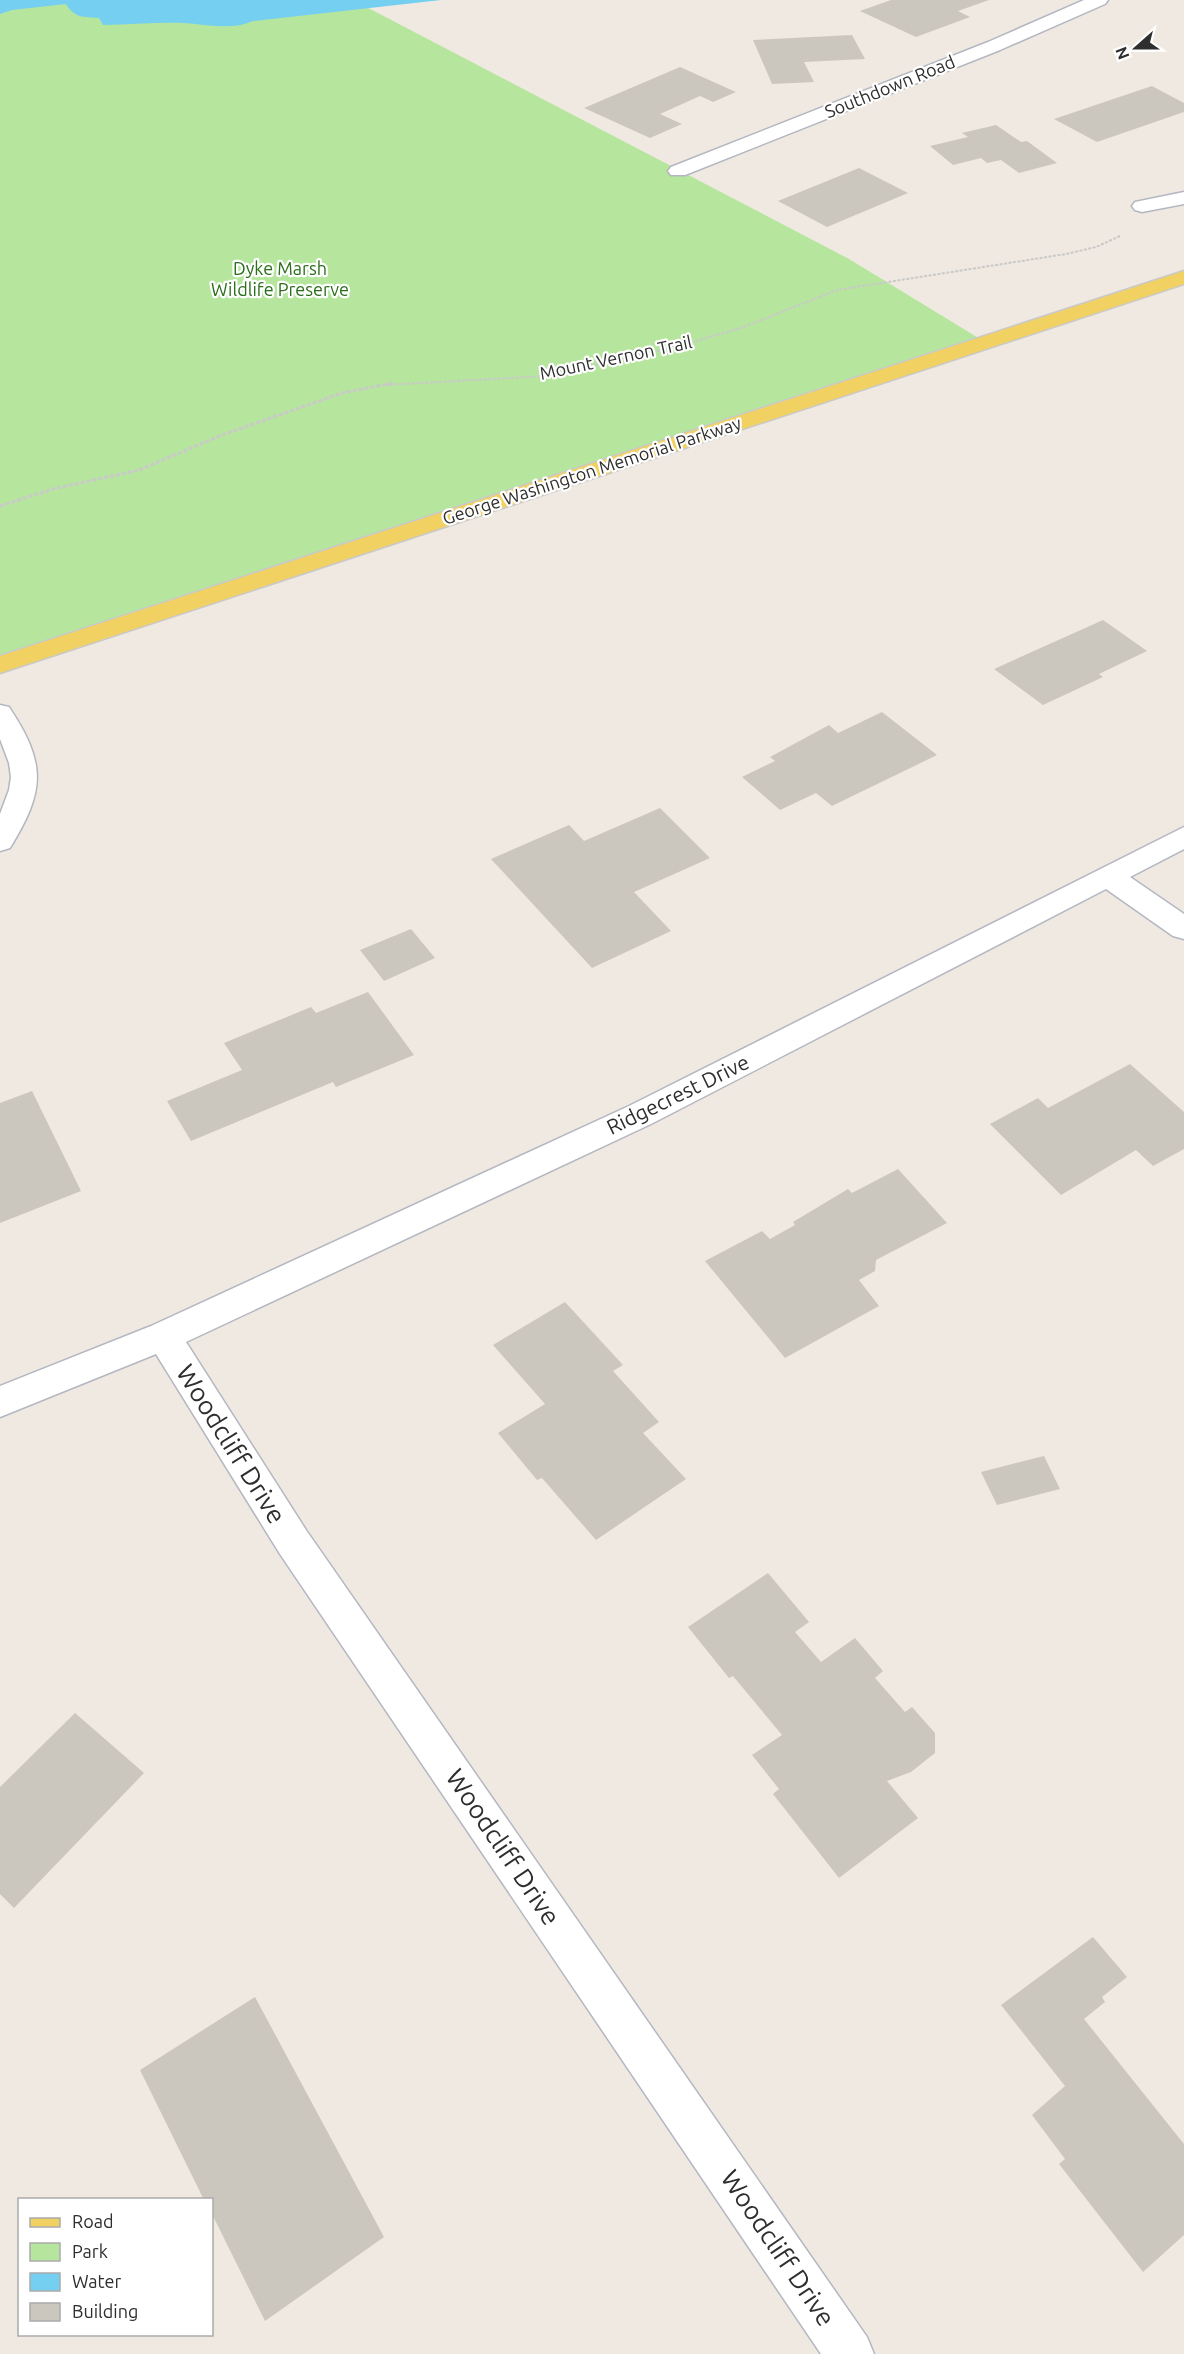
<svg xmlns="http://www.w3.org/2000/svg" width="1184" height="2354" font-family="Ubuntu,sans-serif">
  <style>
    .green { fill: #b6e59e }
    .water { fill: #75cff0 }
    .building { fill: #cbc7bf }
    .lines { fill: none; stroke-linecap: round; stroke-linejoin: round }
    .service-casing { stroke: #b4b7c1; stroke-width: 3 }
    .minor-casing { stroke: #b4b7c1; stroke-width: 3 }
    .secondary-casing { stroke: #b4b7c1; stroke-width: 3 }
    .primary-casing { stroke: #c9c9c9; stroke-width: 3 }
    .path-far1 { stroke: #c9c9c9; stroke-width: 2; stroke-dasharray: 3 1.5; stroke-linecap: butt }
    .path { stroke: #c9c9c9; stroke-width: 3; stroke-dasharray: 4 2; stroke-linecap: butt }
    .service { fill: #fff; fill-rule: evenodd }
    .minor { fill: #fff; fill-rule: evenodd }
    .secondary { fill: #fff; fill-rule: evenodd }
    .primary { fill: #f2d163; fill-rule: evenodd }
    .labels { text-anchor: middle; stroke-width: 4.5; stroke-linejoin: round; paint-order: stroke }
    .far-street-label { font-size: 18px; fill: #2e2e2e; stroke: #fff }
    .far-park-label { font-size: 18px; fill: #2c6e1b; stroke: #fff }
    .street-label { font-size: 21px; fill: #2e2e2e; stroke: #fff }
    .near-street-label { font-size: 26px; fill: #2e2e2e; stroke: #fff }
  </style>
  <rect width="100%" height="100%" fill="#efe9e1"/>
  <!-- green -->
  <polygon class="green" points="0,0 353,0 849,259 985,342 0,665"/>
  <!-- water -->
  <path class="water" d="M0,0h441l-188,21c-22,10 -46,3 -70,2 -26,-1 -54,2 -80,2l-4,-7c-15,-1 -25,0 -33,-14l-54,6 -12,4z"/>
  <!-- building -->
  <g class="building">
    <polygon points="891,0 989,0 958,11 970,17 916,37 860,11"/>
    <polygon points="852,35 865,59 804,62 814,82 772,84 753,40"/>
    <polygon points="680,67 736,92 713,102 700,96 660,114 682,124 650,138 584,108"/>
    <polygon points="1152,86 1184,103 1184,112 1097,142 1054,119"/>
    <polygon points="996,125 1021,142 1027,141 1057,163 1019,173 1001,160 987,163 981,158 953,165 930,146 968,137 962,133"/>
    <polygon points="859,168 908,193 827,227 778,201"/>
    <polygon points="1103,620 1147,651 1099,674 1103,677 1043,705 994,669"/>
    <polygon points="882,712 937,755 832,806 816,793 780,810 742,777 775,761 770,757 829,725 838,733"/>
    <polygon points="660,808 710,858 634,892 671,931 592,968 491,859 569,825 584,841"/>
    <polygon points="411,929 435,958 384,981 360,950"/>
    <polygon points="368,992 414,1055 336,1087 333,1082 191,1141 167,1101 242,1070 224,1043 311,1007 316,1013"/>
    <polygon points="1130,1064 1184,1112 1184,1149 1153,1166 1136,1150 1061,1195 990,1124 1038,1098 1048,1108"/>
    <polygon points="32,1091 81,1191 0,1223 0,1103"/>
    <polygon points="898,1169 947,1223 876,1260 875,1271 859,1280 879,1306 785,1358 705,1261 762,1231 770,1239 795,1225 793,1222 848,1189 852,1193"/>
    <polygon points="565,1302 623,1365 613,1371 659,1422 643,1433 686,1479 596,1540 542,1478 537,1480 498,1433 545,1404 493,1345"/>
    <polygon points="1044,1456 1060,1489 997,1505 981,1472"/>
    <polygon points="768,1573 809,1622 795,1632 821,1662 855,1638 883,1671 875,1678 905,1712 912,1707 935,1733 935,1753 911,1772 887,1781 918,1818 839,1878 773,1794 779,1789 752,1755 782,1735 733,1676 729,1678 688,1627"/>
    <polygon points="75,1713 144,1773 14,1908 0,1894 0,1787"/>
    <polygon points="1093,1937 1127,1977 1102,1997 1105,2002 1084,2019 1184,2144 1184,2235 1143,2272 1059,2164 1065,2159 1032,2115 1065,2086 1001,2005"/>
    <polygon points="255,1997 384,2237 265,2321 212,2214 212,2200 204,2200 140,2070"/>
  </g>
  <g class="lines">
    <!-- service casing -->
    <g class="service-casing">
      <polygon id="service" points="1184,192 1184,204 1142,212 1135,210 1132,206 1135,202"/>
    </g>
    <!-- minor casing -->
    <g class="minor-casing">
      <g id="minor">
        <polygon points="1084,0 1108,0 1105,4 1000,50 685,175 671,175 668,171 671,167 988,42"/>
        <polygon points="1184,827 1184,849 1130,877 1184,914 1184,939 1173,936 1106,889 651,1124 186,1342 306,1530 867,2337 874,2354 821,2354 280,1554 156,1354 0,1417 0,1386 151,1326 629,1106"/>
      </g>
    </g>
    <!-- secondary casing -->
    <g class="secondary-casing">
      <path id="secondary" d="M0,705l9,2c38,57 36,84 1,141l-10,3v-37l9,-24 2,-13 -2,-14 -9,-24z"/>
    </g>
    <!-- primary casing -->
    <g class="primary-casing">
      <polygon id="primary" points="1184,271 1184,284 0,673 0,656"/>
    </g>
    <!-- path-far1 -->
    <polyline class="path-far1" points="385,385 547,376 678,346 741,328 837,290 1066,254 1096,247 1120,236"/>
    <!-- path -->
    <polyline class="path" points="0,506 53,489 139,470 222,435 342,393 393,383"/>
    <!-- service -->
    <use href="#service" class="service"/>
    <!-- minor -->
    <use href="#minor" class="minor"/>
    <!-- secondary -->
    <use href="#secondary" class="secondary"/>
    <!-- primary -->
    <use href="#primary" class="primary"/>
  </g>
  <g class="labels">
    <!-- far-street labels -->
    <g class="far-street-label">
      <text transform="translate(890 87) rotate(-22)" y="6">Southdown Road</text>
      <text transform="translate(616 358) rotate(-12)" y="6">Mount Vernon Trail</text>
      <text transform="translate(592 471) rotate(-18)" y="6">George Washington Memorial Parkway</text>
    </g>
    <!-- far-park labels -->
    <g class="far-park-label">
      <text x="280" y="275">Dyke Marsh<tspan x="280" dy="21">Wildlife Preserve</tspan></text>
    </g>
    <!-- street labels -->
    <g class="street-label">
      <text transform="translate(678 1095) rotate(-26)" y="7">Ridgecrest Drive</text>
    </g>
    <!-- near-street labels -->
    <g class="near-street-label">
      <text transform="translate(231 1444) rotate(58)" y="9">Woodcliff Drive</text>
      <text transform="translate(503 1847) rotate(56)" y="9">Woodcliff Drive</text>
      <text transform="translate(778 2248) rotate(56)" y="9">Woodcliff Drive</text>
    </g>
  </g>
  <!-- legend -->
  <rect x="18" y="2198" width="195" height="138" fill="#ffffff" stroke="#ababab" stroke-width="1.5"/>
  <rect x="30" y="2218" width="30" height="9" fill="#f2d163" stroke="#ababab" stroke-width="1.5"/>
  <text x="72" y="2228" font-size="18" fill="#2e2e2e">Road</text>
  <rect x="30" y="2243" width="30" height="18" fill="#b6e59e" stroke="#ababab" stroke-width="1.5"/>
  <text x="72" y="2258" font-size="18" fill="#2e2e2e">Park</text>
  <rect x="30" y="2273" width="30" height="18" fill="#75cff0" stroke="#ababab" stroke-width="1.5"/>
  <text x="72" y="2288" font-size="18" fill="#2e2e2e">Water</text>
  <rect x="30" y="2303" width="30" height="18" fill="#cbc7bf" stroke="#ababab" stroke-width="1.5"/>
  <text x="72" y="2318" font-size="18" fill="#2e2e2e">Building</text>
  <!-- north arrow -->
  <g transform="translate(1136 48) rotate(249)" stroke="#ffffff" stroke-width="4.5" paint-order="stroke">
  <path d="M0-4.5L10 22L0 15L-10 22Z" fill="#2e2e2e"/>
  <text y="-9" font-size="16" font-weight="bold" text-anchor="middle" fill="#2e2e2e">N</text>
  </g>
</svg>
